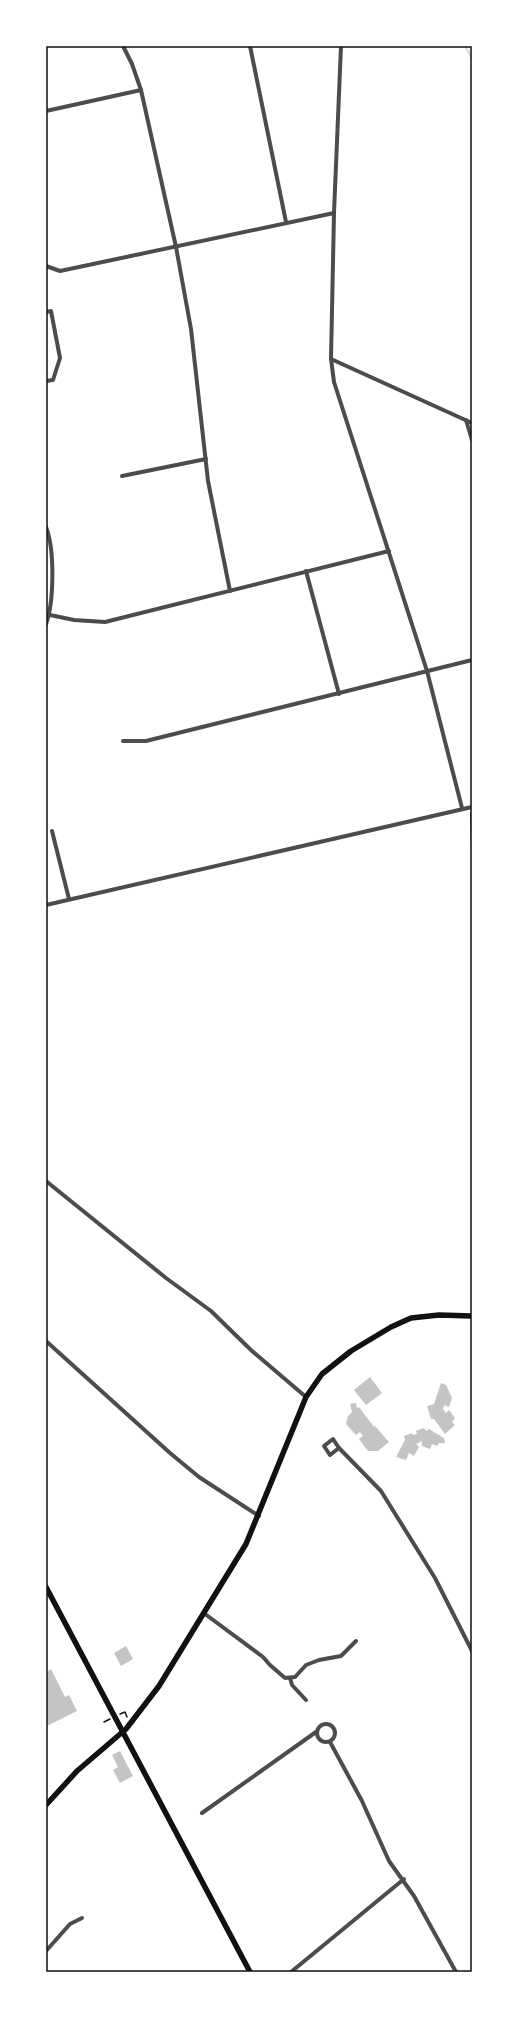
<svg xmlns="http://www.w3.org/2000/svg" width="518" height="2018" font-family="'IBM Plex Sans',sans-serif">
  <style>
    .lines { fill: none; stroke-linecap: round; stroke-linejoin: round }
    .stream { stroke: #d9d9d9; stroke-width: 2 }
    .building { fill: #c4c4c4 }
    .path { stroke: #111; stroke-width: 1.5 }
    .minor { stroke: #4c4c4c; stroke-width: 4 }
    .secondary { stroke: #111; stroke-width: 5.5 }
    .neatline { fill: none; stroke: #111; stroke-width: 1.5 }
  </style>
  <rect width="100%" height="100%" fill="#fff"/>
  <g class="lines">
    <!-- stream -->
    <polyline class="stream" points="465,46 472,59"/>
  </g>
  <!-- building -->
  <g class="building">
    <polygon points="370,1377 382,1393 366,1405 354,1390"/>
    <polygon points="441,1383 446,1385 452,1398 449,1407 444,1405 443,1409 446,1413 449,1410 455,1418 452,1422 455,1425 445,1434 434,1419 431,1419 427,1406 434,1404"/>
    <polygon points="356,1403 357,1408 359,1407 374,1427 375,1426 389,1442 378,1451 368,1451 359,1439 363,1436 360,1432 356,1435 346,1424 348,1416 352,1412 350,1404"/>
    <polygon points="424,1428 426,1431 429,1429 444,1438 445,1443 439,1443 437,1446 432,1444 430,1449 422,1446 422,1441 416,1444 419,1447 414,1456 409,1453 406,1460 396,1457 405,1440 404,1436 412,1433 413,1435 417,1434 416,1431"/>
    <polygon points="126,1646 133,1659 121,1666 114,1653"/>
    <polygon points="51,1669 65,1697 69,1695 77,1711 47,1726 46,1672"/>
    <polygon points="120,1751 133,1776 120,1783 113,1770 118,1767 112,1755"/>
  </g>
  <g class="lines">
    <!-- path -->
    <g class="path">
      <polyline points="471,813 472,863"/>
      <polyline points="120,1714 125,1712 127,1717"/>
      <polyline points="104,1722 110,1719"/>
    </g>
    <!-- minor -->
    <g class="minor">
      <polyline points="123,46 132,64 141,90 176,247 191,329 208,481 230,591"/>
      <polyline points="250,46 286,222"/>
      <polyline points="341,46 334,213 331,359 334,382 427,671 462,808"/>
      <polyline points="46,111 141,90"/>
      <polyline points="46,266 60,271 334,213"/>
      <polyline points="46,312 51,311 60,358 53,380 46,381"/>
      <polyline points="331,359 472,423"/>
      <polyline points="466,420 472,440"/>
      <polyline points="122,476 206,459"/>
      <path d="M46,527c9,23 8,75 0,97"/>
      <polyline points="306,571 339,694"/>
      <polyline points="50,615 74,620 105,622 389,551"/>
      <polyline points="123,741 146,741 472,660"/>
      <polyline points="52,831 69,899"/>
      <polyline points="46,905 472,807"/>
      <polyline points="46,1181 166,1278 211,1311 252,1351 306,1397"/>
      <polyline points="46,1341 170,1453 199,1477 259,1516"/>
      <polygon points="333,1439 339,1448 330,1455 324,1446"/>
      <polyline points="339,1448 381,1491 435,1578 472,1651"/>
      <polyline points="205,1614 263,1657 270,1665 285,1678 295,1677 306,1665 319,1660 341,1656 356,1641"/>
      <polyline points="290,1678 292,1685 306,1700"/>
      <circle cx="326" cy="1733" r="9"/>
      <polyline points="330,1742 362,1801 389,1861 414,1896 456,1972"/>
      <polyline points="202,1813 316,1732"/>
      <polyline points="46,1951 70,1924 82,1918"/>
      <polyline points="291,1972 404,1879"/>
    </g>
    <!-- secondary -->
    <g class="secondary">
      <polyline points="46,1587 250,1972"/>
      <polyline points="46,1805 77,1771 126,1729 159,1686 246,1544 306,1397 322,1374 351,1351 391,1327 411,1318 439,1315 472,1316"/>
    </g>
  </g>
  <!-- border -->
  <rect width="518" height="2018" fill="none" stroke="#ffffff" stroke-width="94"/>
  <rect x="47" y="47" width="424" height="1924" class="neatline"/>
</svg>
